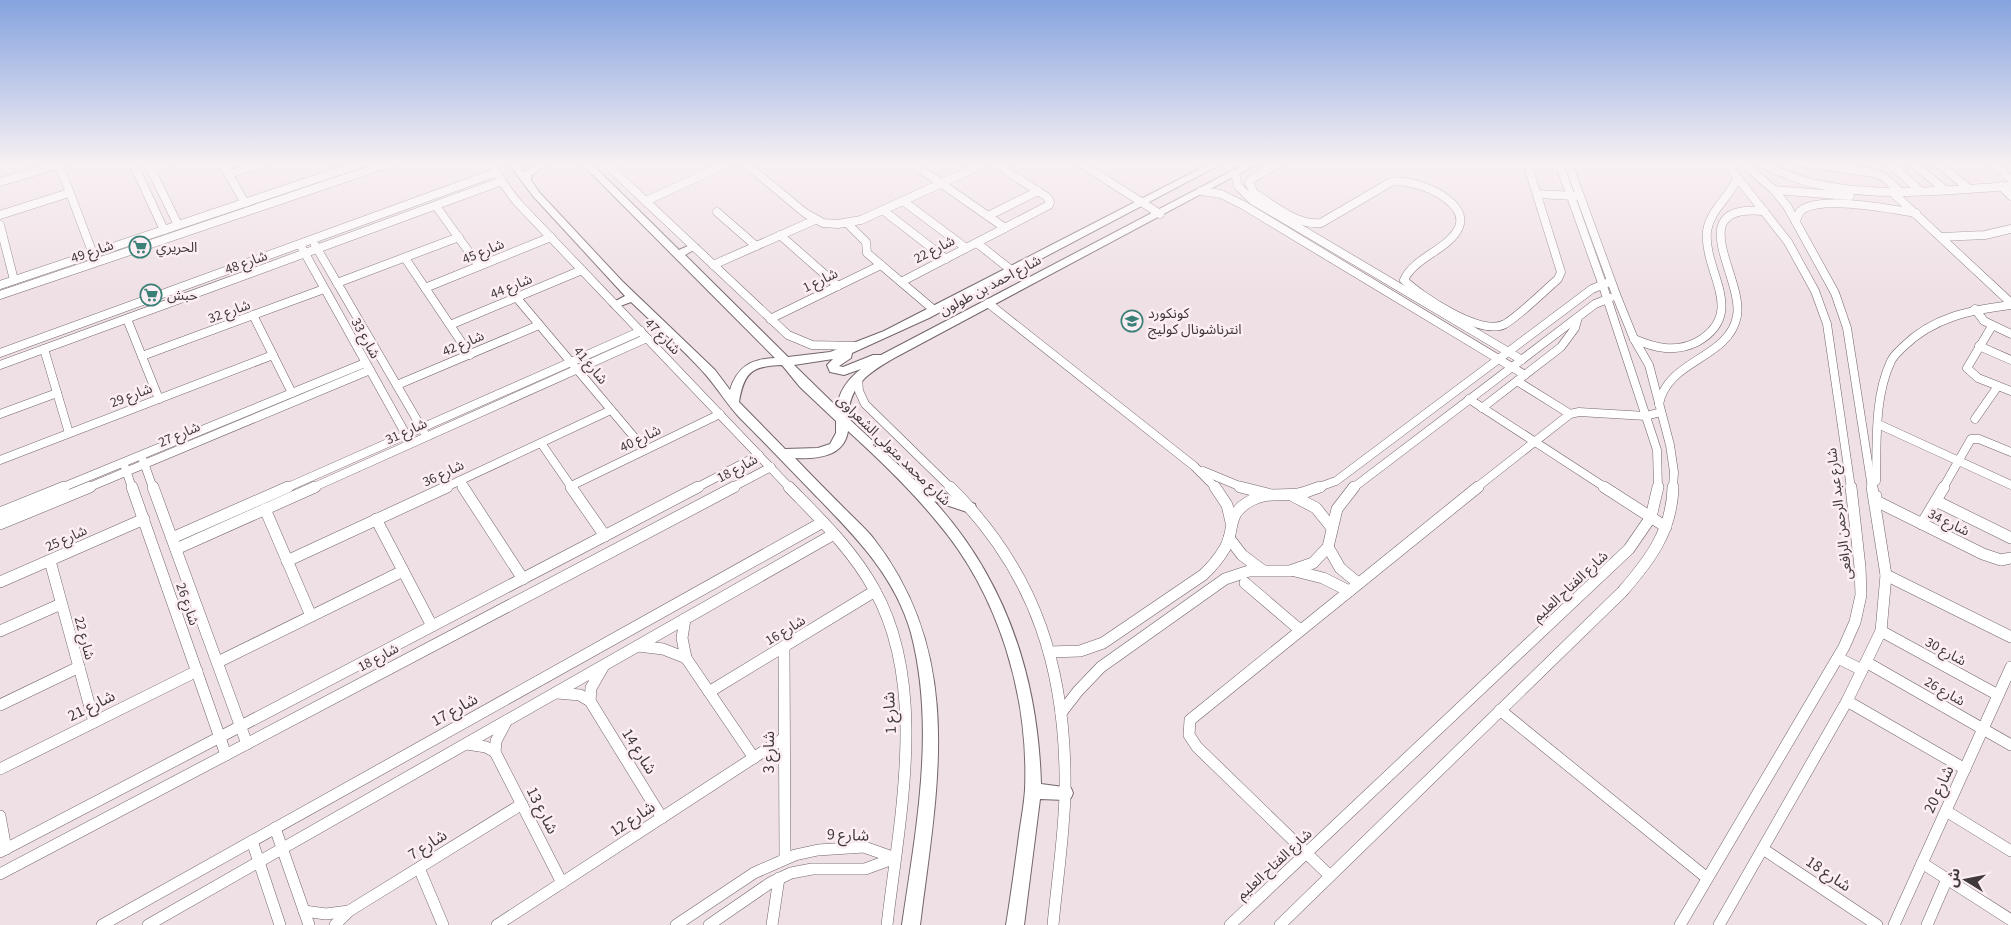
<svg xmlns="http://www.w3.org/2000/svg" width="2011" height="925" font-family="'Source Sans 3','Noto Sans Arabic',sans-serif">
  <style>
    .lines { fill: none; stroke-linecap: round; stroke-linejoin: round }
    .street-far1-casing { stroke: #73666a; stroke-width: 9 }
    .street-casing { stroke: #73666a; stroke-width: 12 }
    .secondary-casing { stroke: #73666a; stroke-width: 2 }
    .street-far1 { stroke: #fff; stroke-width: 8 }
    .street { stroke: #fff; stroke-width: 11 }
    .secondary { fill: #fff; fill-rule: evenodd }
    .labels { text-anchor: middle; stroke-width: 5; stroke-linejoin: round; paint-order: stroke }
    .poi-label { font-size: 14px; fill: #3f393b; stroke: #fceef2; text-anchor: start }
    .street-label { font-size: 14px; fill: #3f393b; stroke: #fceef2 }
    .near-street-label { font-size: 16px; fill: #3f393b; stroke: #fceef2 }
  </style>
  <rect width="100%" height="100%" fill="#efe0e5"/>
  <g class="lines">
    <!-- street-far1 casing -->
    <g class="street-far1-casing">
      <g id="street-far1">
        <polyline points="133,163 164,230"/>
        <polyline points="148,163 178,225"/>
        <polyline points="222,163 245,203"/>
        <polyline points="493,163 500,179 516,201 790,488"/>
        <polyline points="605,163 788,335 812,345 857,346"/>
        <polyline points="745,163 805,213 823,223 838,224 861,220 986,163"/>
        <polyline points="920,163 919,168 1005,228"/>
        <polyline points="1080,163 1160,214"/>
        <path d="M1280,163l-27,15 -4,5 5,10c20,12 43,33 67,30l70,-41c20,-5 79,18 68,45 -9,22 -45,30 -55,53 17,17 78,57 101,44 15,-9 39,-33 53,-45l3,-7 -34,-109"/>
        <polyline points="1559,163 1602,283 1657,450 1658,488"/>
        <polyline points="1568,163 1617,297 1634,339 1649,365 1670,445 1674,472 1673,488"/>
        <polyline points="1726,163 1788,242 1815,291 1827,324 1851,488"/>
        <polyline points="1743,163 1774,190 1787,206 1835,293 1847,328 1872,488"/>
        <path d="M1760,163c20,9 39,18 61,22 62,13 127,5 190,1"/>
        <polyline points="1802,163 1875,173 1885,178 1900,192"/>
        <polyline points="1890,163 1920,191"/>
        <polyline points="1913,163 1945,190"/>
        <polyline points="1938,163 1968,188"/>
        <polyline points="1993,163 2011,179"/>
        <polyline points="59,164 93,254"/>
        <polyline points="150,168 168,163"/>
        <polyline points="1235,173 1238,186 1252,200 1522,360"/>
        <polyline points="229,174 264,163"/>
        <polyline points="0,182 64,163"/>
        <polyline points="2001,186 2011,196"/>
        <polyline points="1774,190 1850,196"/>
        <polyline points="1201,191 1221,194 1243,205 1525,375"/>
        <polyline points="1892,192 2011,303"/>
        <polyline points="1537,194 1575,196"/>
        <polyline points="646,201 728,163"/>
        <polyline points="903,201 966,248"/>
        <polyline points="436,206 479,266"/>
        <polyline points="884,211 946,259"/>
        <polyline points="717,212 756,246"/>
        <polyline points="0,215 69,193"/>
        <polyline points="988,216 1038,191"/>
        <path d="M1796,222c1,-5 2,-10 7,-13 24,-13 86,0 113,4"/>
        <polyline points="848,224 866,242 867,253 934,310"/>
        <polyline points="0,225 14,280"/>
        <polyline points="780,235 838,286"/>
        <polyline points="1941,237 1985,235 2011,229"/>
        <polyline points="977,243 1011,270"/>
        <polyline points="315,245 424,432"/>
        <polyline points="302,248 409,440"/>
        <polyline points="405,258 470,355"/>
        <polyline points="713,265 815,220"/>
        <polyline points="901,282 1049,205 1050,202 1047,197 994,163"/>
        <polyline points="337,283 459,237"/>
        <polyline points="0,285 363,163"/>
        <polyline points="425,288 551,237"/>
        <polyline points="0,295 390,163"/>
        <polyline points="516,297 645,450"/>
        <polyline points="988,303 1194,466 1216,488"/>
        <polyline points="1975,309 1984,321 2011,334"/>
        <polyline points="253,315 292,393"/>
        <polyline points="127,319 159,399"/>
        <polyline points="770,319 881,265"/>
        <polyline points="450,325 582,270"/>
        <polyline points="1992,326 1967,368 1978,378 2011,391"/>
        <path d="M1634,339c21,9 41,14 63,3 51,-29 6,-70 10,-111 3,-21 23,-34 30,-53"/>
        <polyline points="1979,346 2011,360"/>
        <polyline points="44,349 69,433"/>
        <polyline points="0,353 497,172"/>
        <polyline points="142,356 324,289"/>
        <polyline points="0,365 502,181"/>
        <polyline points="858,378 859,391 865,404 951,488"/>
        <polyline points="1517,381 1570,414"/>
        <polyline points="397,385 539,325"/>
        <polyline points="1469,399 1606,488"/>
        <path d="M1659,404c9,-45 70,-45 78,-88 7,-38 -56,-113 27,-105"/>
        <polyline points="1482,408 1561,347 1575,328 1578,317"/>
        <polyline points="0,414 57,393"/>
        <polyline points="1975,419 1998,386"/>
        <polyline points="1878,424 2011,485"/>
        <polyline points="541,443 572,488"/>
        <polyline points="0,460 273,355"/>
        <polyline points="143,460 153,488"/>
        <polyline points="125,467 132,488"/>
        <polyline points="1203,471 1244,488"/>
        <polyline points="459,481 464,488"/>
        <path d="M1876,481c1,-39 -2,-84 15,-120 3,-6 8,-10 12,-14 30,-30 68,-37 108,-42"/>
        <polyline points="571,486 720,414"/>
        <polyline points="61,488 365,363"/>
        <polyline points="87,488 370,370"/>
        <polyline points="286,488 641,331"/>
        <polyline points="312,488 647,338"/>
        <polyline points="444,488 611,410"/>
        <polyline points="696,488 759,455"/>
        <polyline points="731,488 771,467"/>
        <polyline points="1316,488 1336,481 1592,289 1607,283"/>
        <polyline points="1353,488 1595,304 1610,298"/>
        <polyline points="1476,488 1570,414 1579,412 1646,416 1661,412"/>
        <polyline points="1943,488 1971,439 1979,439 2011,452"/>
      </g>
    </g>
    <!-- street casing -->
    <g class="street-casing">
      <g id="street">
        <polyline points="132,487 226,755"/>
        <polyline points="153,487 247,744"/>
        <polyline points="463,487 523,579"/>
        <polyline points="571,487 605,536"/>
        <path d="M789,487c31,32 63,62 85,102 55,97 25,231 13,336"/>
        <path d="M950,487c87,86 117,185 115,306 -1,44 -8,88 -12,132"/>
        <polyline points="1215,487 1227,505 1231,522"/>
        <polyline points="1240,487 1268,494"/>
        <polyline points="1604,487 1666,527"/>
        <polyline points="1293,496 1316,508 1332,528"/>
        <polyline points="1876,496 1876,501 1983,554 2001,560 2011,558"/>
        <polyline points="1936,501 2011,538"/>
        <polyline points="265,509 311,616"/>
        <polyline points="0,513 64,487"/>
        <polyline points="376,519 432,626"/>
        <polyline points="0,524 90,487"/>
        <polyline points="1922,524 1944,487"/>
        <polyline points="172,538 288,487"/>
        <polyline points="1229,538 1242,555 1262,570"/>
        <polyline points="1328,547 1340,568 1358,583"/>
        <polyline points="176,549 315,487"/>
        <polyline points="50,561 94,722"/>
        <polyline points="287,561 447,487"/>
        <polyline points="1295,571 1323,578 1349,591"/>
        <polyline points="1886,575 2011,637"/>
        <polyline points="0,582 144,519"/>
        <polyline points="1245,583 1300,630"/>
        <polyline points="685,619 682,638 686,658 754,758"/>
        <polyline points="0,631 61,604"/>
        <polyline points="1881,631 1998,695"/>
        <polyline points="638,646 663,649 686,658"/>
        <polyline points="784,647 785,857"/>
        <path d="M1049,652l31,-1 23,-8 100,-68c9,-8 16,-17 22,-27 11,-20 0,-34 27,-48 15,-8 30,-4 46,-6 7,-1 15,-5 22,-7"/>
        <polyline points="1838,658 1862,670"/>
        <polyline points="218,662 403,571"/>
        <polyline points="1866,662 2011,745"/>
        <polyline points="709,692 875,591"/>
        <polyline points="557,693 580,695 590,701 662,818"/>
        <polyline points="590,701 591,688 603,667"/>
        <polyline points="1847,701 1965,769"/>
        <polyline points="0,705 79,667"/>
        <polyline points="1500,710 1707,878"/>
        <polyline points="1061,713 1078,691 1101,667 1225,579 1249,571 1290,571 1313,563 1328,547 1337,509 1354,487"/>
        <polyline points="506,722 496,741 495,752 562,883"/>
        <polyline points="467,744 486,747 495,752"/>
        <polyline points="0,769 197,671"/>
        <polyline points="1946,811 2011,851"/>
        <polyline points="0,816 6,849"/>
        <polyline points="275,828 309,925"/>
        <polyline points="252,841 280,925"/>
        <polyline points="1763,849 1877,925"/>
        <polyline points="0,852 698,487"/>
        <polyline points="1922,863 2011,920"/>
        <polyline points="419,868 443,925"/>
        <polyline points="0,874 734,487"/>
        <polyline points="1330,876 1197,747 1189,735 1190,720 1478,487"/>
        <polyline points="304,911 326,914 349,911"/>
        <polyline points="102,925 823,522"/>
        <polyline points="148,925 834,534"/>
        <polyline points="335,925 349,911 522,804"/>
        <polyline points="497,925 784,738"/>
        <polyline points="676,925 754,873 795,855 818,850 864,847 895,858"/>
        <polyline points="709,925 770,883 791,873 812,869 865,869 895,858"/>
        <polyline points="772,925 779,878"/>
        <polyline points="1230,925 1629,549 1651,517 1658,487"/>
        <path d="M1280,925l342,-333c28,-32 50,-61 51,-105"/>
        <polyline points="1680,925 1844,647 1855,622 1861,595 1860,567 1851,487"/>
        <polyline points="1719,925 1847,701 1881,631 1886,575 1872,487"/>
        <polyline points="1894,925 2011,667"/>
        <polyline points="1927,925 1947,879"/>
      </g>
    </g>
    <!-- secondary casing -->
    <g class="secondary-casing">
      <path id="secondary" d="M508,163h10l6,9 13,-9h11l-16,12 -1,5 8,12 83,89 93,89 15,20c7,-23 21,-31 45,-32l-194,-195h10l88,87 11,-5h8l1,2 -14,8 103,102 42,-5 54,-21 327,-168h12l-294,155 -77,35 -1,5 -12,8 4,1 30,-12h8l366,-192h12l-363,194c-26,15 -47,27 -48,61l73,68 54,18 1,4 -1,4 -5,1 -36,-12c72,79 104,177 107,283l30,4 2,5 -2,5 -6,2 -25,-1 -16,126h-18c5,-30 9,-60 13,-90 2,-15 5,-30 6,-45 4,-94 -26,-195 -87,-267 -27,-33 -58,-63 -90,-92 -4,26 -31,28 -53,27 17,18 35,36 53,54 9,9 19,18 26,27 92,119 63,249 46,386h-18c14,-96 34,-196 9,-292 -16,-57 -56,-97 -96,-138 -25,-26 -50,-52 -76,-78 -12,-13 -21,-28 -33,-42 -23,-26 -50,-49 -75,-73l-16,6 -4,-2 -1,-2 15,-8 -92,-100zM833,359l-6,6 3,7 14,3 17,-6c-13,10 -22,22 -24,38l-43,-42zM782,365l18,22 36,34v12l-6,11 -12,4 -33,1 -46,-47c5,-30 13,-36 43,-37z"/>
    </g>
    <!-- street-far1 -->
    <use href="#street-far1" class="street-far1"/>
    <!-- street -->
    <use href="#street" class="street"/>
    <!-- secondary -->
    <use href="#secondary" class="secondary"/>
  </g>
  <!-- sky -->
  <linearGradient id="sky" x2="0" y2="1"><stop stop-color="#85a3df"/><stop offset="0.56" stop-color="#f8f1f3"/><stop offset="1" stop-color="#f8f1f3" stop-opacity="0"/></linearGradient>
  <rect width="2011" height="292" fill="url(#sky)"/>
  <!-- icons -->
  <defs>
    <g id="supermarket-ring" transform="scale(1.125)"><circle r="9.5" fill="#fceef2" stroke="#3a8077" stroke-width="1.5"/><path d="M-6-5.5h2.5l.6 2H6L4.5 2H-2.5L-4.4-4H-6ZM-1.5 3.2a1.3 1.3 0 1 0 .1 0ZM3 3.2a1.3 1.3 0 1 0 .1 0Z" fill="#3a8077"/></g>
    <g id="school-ring" transform="scale(1.125)"><circle r="9.5" fill="#fceef2" stroke="#3a8077" stroke-width="1.5"/><path d="M0-5L7-2L0 1L-7-2ZM-4 1L0 2.5L4 1V4Q0 6-4 4Z" fill="#3a8077"/></g>
  </defs>
  <g fill-rule="evenodd">
    <use href="#supermarket-ring" x="140" y="247"/>
    <use href="#supermarket-ring" x="151" y="295"/>
    <use href="#school-ring" x="1132" y="321"/>
  </g>
  <g class="labels">
    <!-- poi labels -->
    <g class="poi-label">
      <text x="156" y="252">الحريري</text>
      <text x="167" y="300">حبش</text>
      <text x="1148" y="318">كونكورد<tspan x="1148" dy="16">انترناشونال كوليج</tspan></text>
    </g>
    <!-- street labels -->
    <g class="street-label">
      <text transform="translate(934 249) rotate(-27)" y="5">شارع 22</text>
      <text transform="translate(92 251) rotate(-19)" y="5">شارع 49</text>
      <text transform="translate(483 251) rotate(-22)" y="5">شارع 45</text>
      <text transform="translate(246 262) rotate(-20)" y="5">شارع 48</text>
      <text transform="translate(820 280) rotate(-26)" y="5">شارع 1</text>
      <text transform="translate(990 285) rotate(-28)" y="5">شارع احمد بن طولون</text>
      <text transform="translate(511 286) rotate(-22)" y="5">شارع 44</text>
      <text transform="translate(229 311) rotate(-20)" y="5">شارع 32</text>
      <text transform="translate(663 336) rotate(46)" y="5">شارع 47</text>
      <text transform="translate(366 338) rotate(61)" y="5">شارع 33</text>
      <text transform="translate(463 343) rotate(-23)" y="5">شارع 42</text>
      <text transform="translate(591 365) rotate(50)" y="5">شارع 41</text>
      <text transform="translate(131 395) rotate(-21)" y="5">شارع 29</text>
      <text transform="translate(406 431) rotate(-24)" y="5">شارع 31</text>
      <text transform="translate(179 434) rotate(-23)" y="5">شارع 27</text>
      <text transform="translate(640 438) rotate(-26)" y="5">شارع 40</text>
      <text transform="translate(894 450) rotate(44)" y="5">شارع محمد متولي الشعراوى</text>
      <text transform="translate(737 468) rotate(-28)" y="5">شارع 18</text>
      <text transform="translate(443 473) rotate(-25)" y="5">شارع 36</text>
      <text transform="translate(1839 514) rotate(-97)" y="5">شارع عبد الرحمن الرافعى</text>
      <text transform="translate(1949 522) rotate(26)" y="5">شارع 34</text>
      <text transform="translate(66 538) rotate(-24)" y="5">شارع 25</text>
      <text transform="translate(1570 586) rotate(-43)" y="5">شارع الفتاح العليم</text>
      <text transform="translate(188 604) rotate(71)" y="5">شارع 26</text>
      <text transform="translate(785 630) rotate(-31)" y="5">شارع 16</text>
      <text transform="translate(85 638) rotate(75)" y="5">شارع 22</text>
      <text transform="translate(1946 651) rotate(29)" y="5">شارع 30</text>
      <text transform="translate(378 657) rotate(-28)" y="5">شارع 18</text>
      <text transform="translate(1945 691) rotate(30)" y="5">شارع 26</text>
      <text transform="translate(1274 864) rotate(-43)" y="5">شارع الفتاح العليم</text>
    </g>
    <!-- near-street labels -->
    <g class="near-street-label">
      <text transform="translate(91 705) rotate(-26)" y="6">شارع 21</text>
      <text transform="translate(454 709) rotate(-29)" y="6">شارع 17</text>
      <text transform="translate(889 713) rotate(-93)" y="6">شارع 1</text>
      <text transform="translate(640 751) rotate(58)" y="6">شارع 14</text>
      <text transform="translate(768 752) rotate(-90)" y="6">شارع 3</text>
      <text transform="translate(1938 789) rotate(-65)" y="6">شارع 20</text>
      <text transform="translate(543 810) rotate(63)" y="6">شارع 13</text>
      <text transform="translate(632 818) rotate(-33)" y="6">شارع 12</text>
      <text transform="translate(848 834) rotate(2)" y="6">شارع 9</text>
      <text transform="translate(427 844) rotate(-32)" y="6">شارع 7</text>
      <text transform="translate(1829 873) rotate(34)" y="6">شارع 18</text>
    </g>
  </g>
  <!-- north arrow -->
  <g transform="translate(1966 880) rotate(280)" stroke="#fceef2" stroke-width="4" paint-order="stroke">
  <path d="M0-4L9 19L0 12L-9 19Z" fill="#3f393b"/>
  <text y="-8" font-size="14" font-weight="bold" text-anchor="middle" fill="#3f393b">ش</text>
  </g>
</svg>
